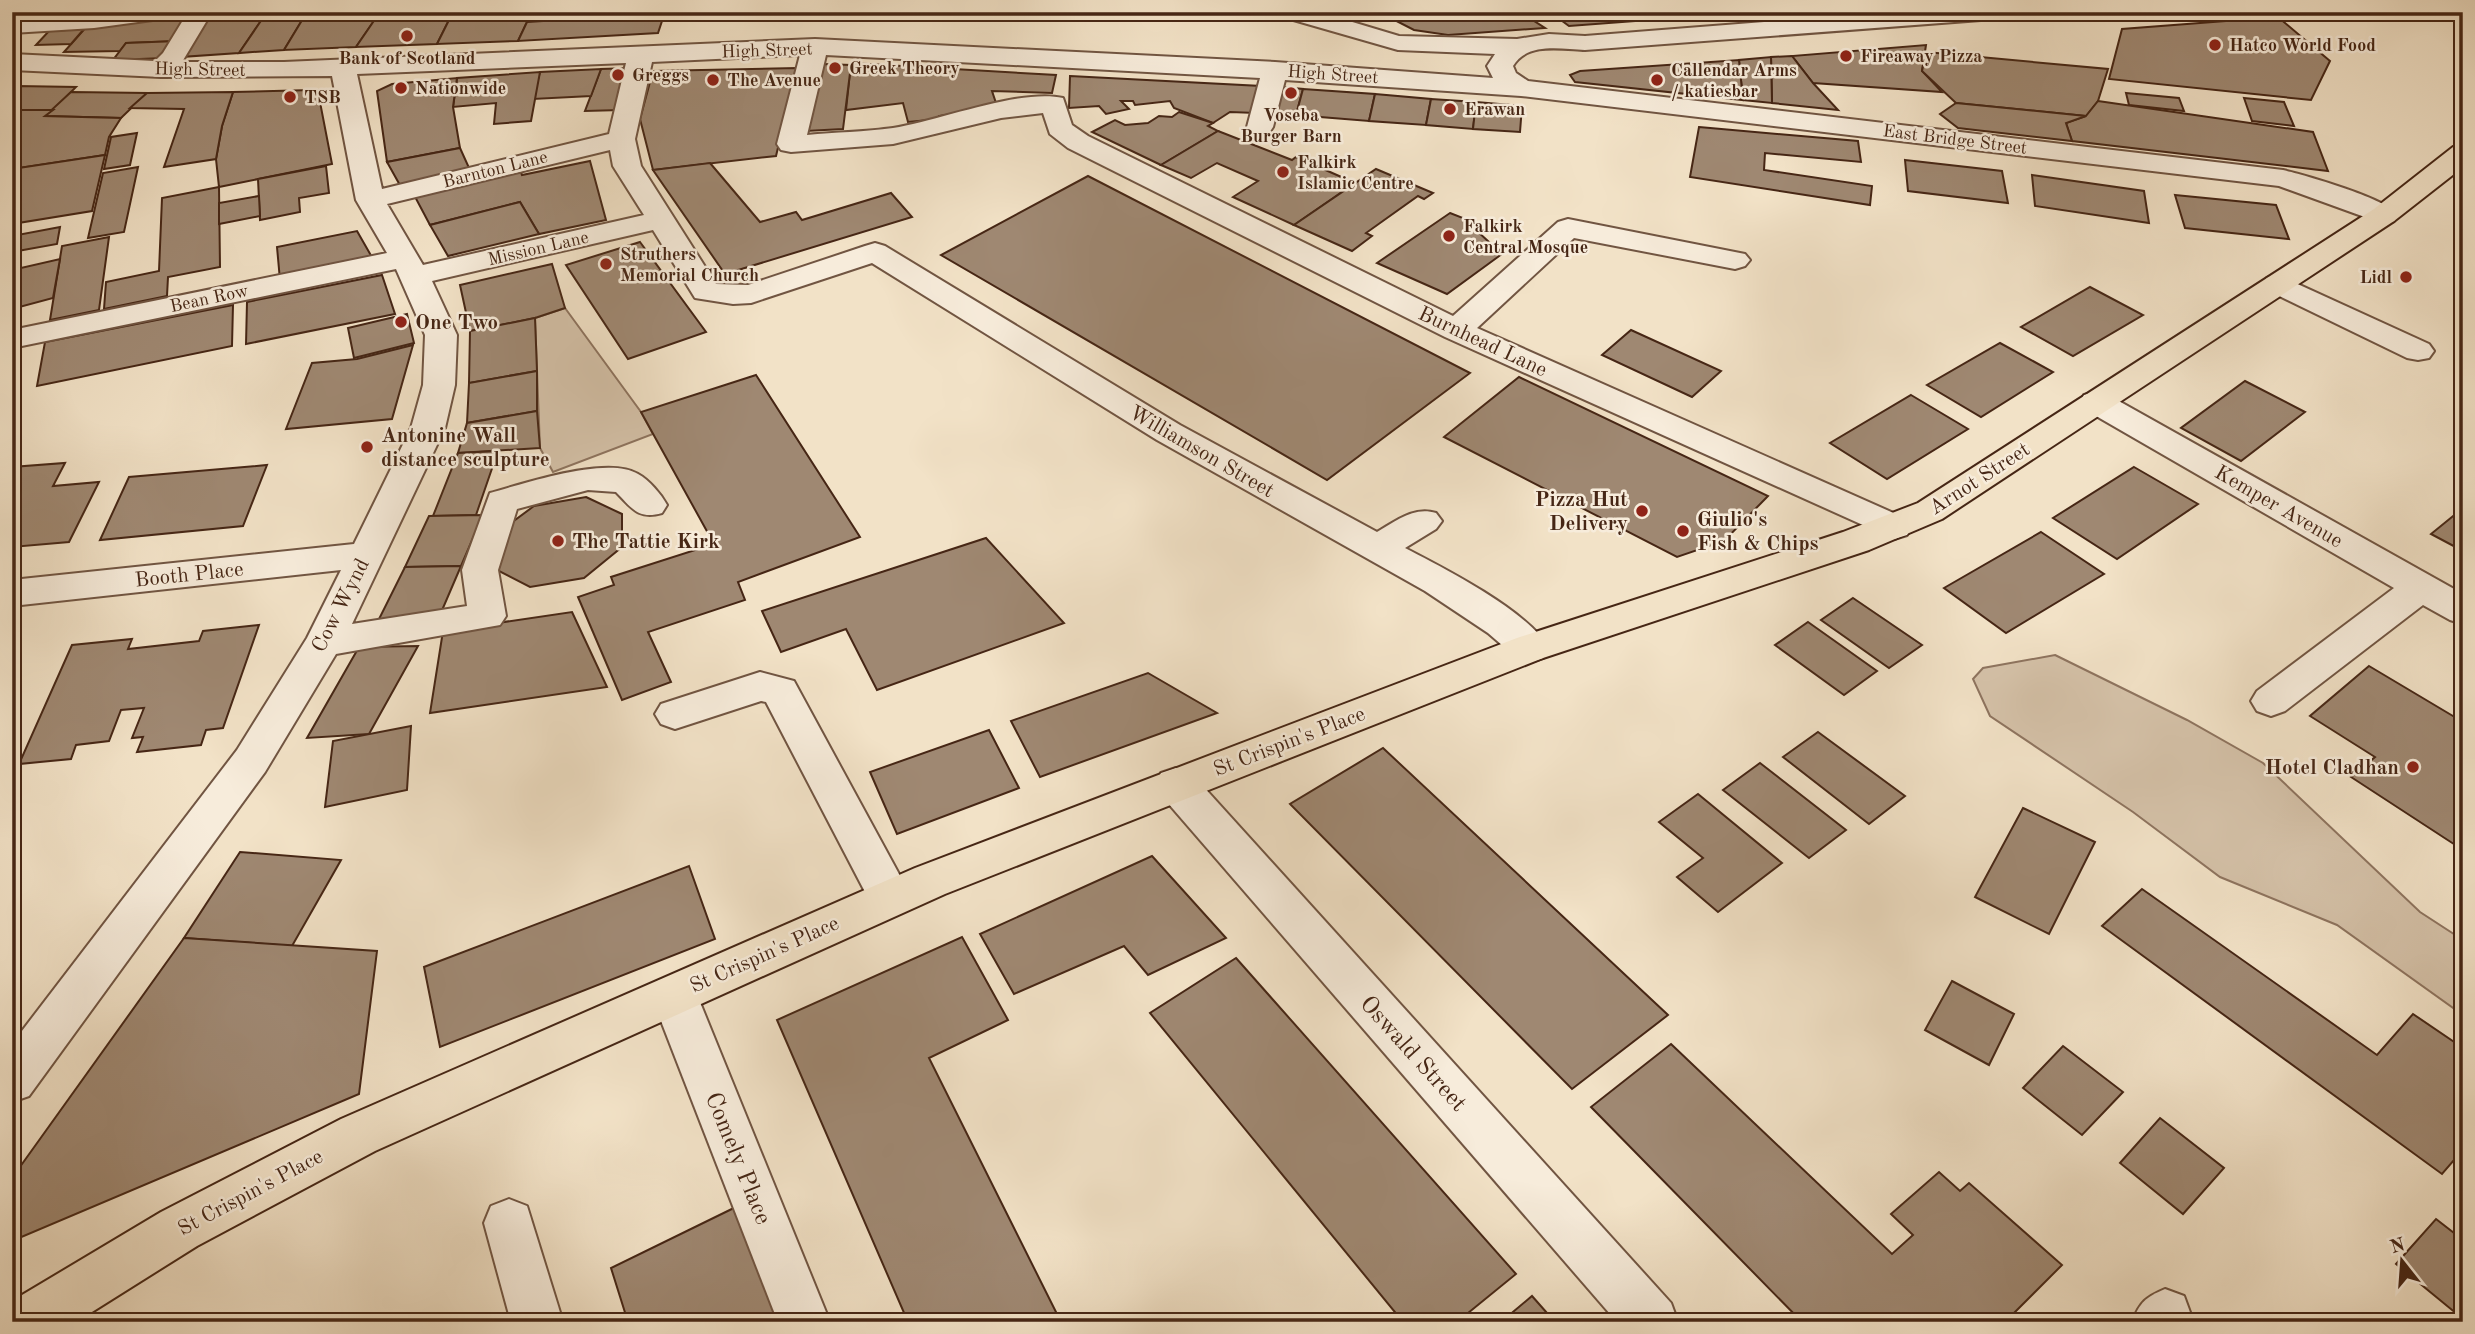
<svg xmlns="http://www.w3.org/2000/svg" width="2475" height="1334" font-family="'Old Standard TT',serif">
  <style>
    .green { fill: #d5c2a9; stroke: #8e745f; stroke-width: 2 }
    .building { fill: #9f8872; stroke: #462615; stroke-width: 2 }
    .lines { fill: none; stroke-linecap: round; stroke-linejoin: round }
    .minor-casing { stroke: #715542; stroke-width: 4 }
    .major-casing { stroke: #462615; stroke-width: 4 }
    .minor { fill: #f7ecdb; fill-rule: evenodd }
    .major { fill: #f2e2c7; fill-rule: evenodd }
    .poi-dot { fill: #8f2418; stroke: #f7ecdb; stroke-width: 2.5 }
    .labels { text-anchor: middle; stroke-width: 5; stroke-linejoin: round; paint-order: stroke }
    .far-poi-label { font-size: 18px; font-weight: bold; fill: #462615; stroke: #f7ecdb; text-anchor: start }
    .far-street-label { font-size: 18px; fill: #462615; stroke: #f7ecdb }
    .poi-label { font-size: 21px; font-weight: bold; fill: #462615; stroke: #f7ecdb; text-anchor: start }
    .street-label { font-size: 21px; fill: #462615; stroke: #f7ecdb }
    .near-street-label { font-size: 24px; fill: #462615; stroke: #f7ecdb }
  </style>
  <rect width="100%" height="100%" fill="#f2e2c7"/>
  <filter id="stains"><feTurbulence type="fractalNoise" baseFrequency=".00286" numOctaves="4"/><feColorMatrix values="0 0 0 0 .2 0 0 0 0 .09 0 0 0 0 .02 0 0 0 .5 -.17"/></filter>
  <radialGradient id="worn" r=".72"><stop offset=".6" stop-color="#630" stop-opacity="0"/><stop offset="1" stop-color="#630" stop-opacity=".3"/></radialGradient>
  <!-- green -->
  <g class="green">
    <polygon points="565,308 641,412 653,434 553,472 540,448 535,318"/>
    <polygon points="2055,655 2187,720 2263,763 2420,912 2463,940 2463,1015 2337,925 2220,877 2133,812 1990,716 1973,679 1983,668"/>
  </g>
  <!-- building -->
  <g class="building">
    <polygon points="32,12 105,12 22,23"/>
    <polygon points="207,12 267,12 239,53 180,57"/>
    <polygon points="267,12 307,12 284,50 239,53"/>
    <polygon points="307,12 380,12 356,47 284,50"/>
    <polygon points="380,12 453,12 437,44 356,47"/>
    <polygon points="453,12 541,12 542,21 527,22 518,41 437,44"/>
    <polygon points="541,12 665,12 658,33 518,41 527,22 542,21"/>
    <polygon points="1379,12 1520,12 1545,28 1448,35 1414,30"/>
    <polygon points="1550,12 1649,12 1662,19 1569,26"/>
    <polygon points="194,13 178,41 126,43 120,51 64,52 88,25"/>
    <polygon points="2278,17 2330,61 2311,100 2109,79 2122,29"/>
    <polygon points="84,29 71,44 36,45 49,31"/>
    <polygon points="178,41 166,58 113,60 126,43"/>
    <polygon points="1926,45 1922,71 1942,92 1813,83 1792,56"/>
    <polygon points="1926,52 2108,69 2098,101 2086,116 1956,103 1922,71"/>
    <polygon points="1792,56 1813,83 1838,110 1772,103 1771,57"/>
    <polygon points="1771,57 1772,103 1743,100 1739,60"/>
    <polygon points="1739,60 1743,100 1575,82 1570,75 1580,71"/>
    <polygon points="851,63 1056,75 1052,93 992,91 997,106 939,116 939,119 908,122 903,103 846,110"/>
    <polygon points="822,64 851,65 843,129 806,131"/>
    <polygon points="632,68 621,110 585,111 601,69"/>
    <polygon points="797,68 776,156 653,170 640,119 653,71"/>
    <polygon points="601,69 591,96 533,99 540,72"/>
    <polygon points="540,72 531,121 494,124 496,103 453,107 457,78"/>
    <polygon points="1070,76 1261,86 1256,113 1230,112 1213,123 1174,108 1170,101 1135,105 1133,101 1121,101 1129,109 1106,114 1099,106 1069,108"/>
    <polygon points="457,78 453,107 460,148 387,162 377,91 392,84"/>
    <polygon points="17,86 76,87 53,110 12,110 12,91"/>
    <polygon points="1281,87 1303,89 1296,115 1273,113"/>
    <polygon points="1303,89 1375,94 1369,121 1296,115"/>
    <polygon points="312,90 319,97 332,164 219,187 216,159 222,126 233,92"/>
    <polygon points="71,92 147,93 121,118 45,116"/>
    <polygon points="233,92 222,126 216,159 164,167 184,109 130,108 147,93"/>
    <polygon points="2126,93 2179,98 2184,111 2129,105"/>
    <polygon points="1375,94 1431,99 1426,125 1369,121"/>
    <polygon points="2244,98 2284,102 2294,126 2252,121"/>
    <polygon points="1431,99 1476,102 1473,129 1426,125"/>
    <polygon points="2098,101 2313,132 2328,171 2072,141 2066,123 2086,116"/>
    <polygon points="1476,102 1522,106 1520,132 1473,129"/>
    <polygon points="1956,103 2086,116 2066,123 2072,141 1958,128 1940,114"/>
    <polygon points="12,110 53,110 45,116 121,118 109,137 105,155 12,169"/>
    <polygon points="1179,112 1213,123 1208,126 1218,131 1161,165 1092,132 1115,120 1125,125 1148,123 1159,116 1172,117"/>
    <polygon points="1699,127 1858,141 1861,162 1765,153 1764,170 1872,186 1870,205 1690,177"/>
    <polygon points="1218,131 1292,160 1296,157 1355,183 1294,225 1233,197 1258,181 1217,163 1191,178 1161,165"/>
    <polygon points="137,133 130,165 104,169 111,137"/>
    <polygon points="460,148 470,170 401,187 387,162"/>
    <polygon points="105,155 92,211 12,224 12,169"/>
    <polygon points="1905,160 2002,171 2008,203 1908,191"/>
    <polygon points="590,161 606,220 539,234 520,202 430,225 413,193 519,167 522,175"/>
    <polygon points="710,163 760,222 796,212 802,220 891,193 912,217 725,274 653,170"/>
    <polygon points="326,166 329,193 299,198 300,212 260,220 258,179"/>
    <polygon points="138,167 124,232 88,238 103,173"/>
    <polygon points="1376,169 1433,193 1424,199 1418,196 1366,233 1372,236 1352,251 1294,225"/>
    <polygon points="2032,175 2144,191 2149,223 2035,206"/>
    <polygon points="1088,176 1470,373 1327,480 941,255"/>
    <polygon points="219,187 220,267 168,277 167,296 104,309 106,282 159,271 162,198"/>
    <polygon points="2175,195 2276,205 2289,239 2185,228"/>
    <polygon points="259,196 260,216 219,224 219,203"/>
    <polygon points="520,202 539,234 448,256 430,225"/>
    <polygon points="1450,213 1463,218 1502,254 1447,294 1377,263"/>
    <polygon points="60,227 57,244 12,252 12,236"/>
    <polygon points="357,231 373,259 280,280 277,247"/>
    <polygon points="109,237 99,310 50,320 62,246"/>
    <polygon points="640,242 706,332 628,359 566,265"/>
    <polygon points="60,259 53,298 12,309 12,270"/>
    <polygon points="552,264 565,308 535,318 470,331 460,285"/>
    <polygon points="382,275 395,314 246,344 247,302"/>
    <polygon points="2090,287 2143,315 2073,356 2021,327"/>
    <polygon points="233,305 232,346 37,386 45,342"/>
    <polygon points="407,314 414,343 354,358 348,328"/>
    <polygon points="535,318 537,371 469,383 470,331"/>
    <polygon points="1631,330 1721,371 1692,397 1602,355"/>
    <polygon points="2000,343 2053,372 1981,417 1927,385"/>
    <polygon points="413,345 392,419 286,429 312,363 357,359"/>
    <polygon points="537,371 537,411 467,423 469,383"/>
    <polygon points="756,375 860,537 738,582 745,600 648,632 671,682 622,700 578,597 614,585 611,577 714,544 641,412"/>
    <polygon points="1519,377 1768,496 1724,541 1677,557 1444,437"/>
    <polygon points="2245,381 2305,412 2241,461 2181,428"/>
    <polygon points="1911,395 1968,429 1887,479 1830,443"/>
    <polygon points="537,411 540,448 458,453 467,423"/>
    <polygon points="498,451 476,515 433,516 458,453"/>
    <polygon points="65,463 53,486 99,482 69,542 12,547 12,467"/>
    <polygon points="267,465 243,526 100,540 129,477"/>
    <polygon points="2134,467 2198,504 2117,559 2053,518"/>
    <polygon points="586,497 622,514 622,547 584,578 530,587 493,568 496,534 534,506"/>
    <polygon points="2463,508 2463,551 2431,534"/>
    <polygon points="483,515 461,566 405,567 429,516"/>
    <polygon points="2041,532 2104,574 2006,633 1944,588"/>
    <polygon points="986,538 1064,623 877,690 846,629 781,652 762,611"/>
    <polygon points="461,566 440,615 378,621 405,567"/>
    <polygon points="1853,598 1922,645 1889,668 1821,620"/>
    <polygon points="572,612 607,687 430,713 443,631"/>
    <polygon points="1808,622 1877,671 1844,695 1775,645"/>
    <polygon points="259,625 223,728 206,730 201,745 137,752 143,737 132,738 144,708 121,710 109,741 76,745 71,759 19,764 72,645 132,639 128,649 199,641 203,631"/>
    <polygon points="418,646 369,734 307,738 359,647"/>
    <polygon points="2369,666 2463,722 2463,850 2351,777 2375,757 2310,716"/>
    <polygon points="1148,673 1217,713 1040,777 1011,721"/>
    <polygon points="411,726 407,790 325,807 333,741"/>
    <polygon points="989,730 1019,788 897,834 870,772"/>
    <polygon points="1818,732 1905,796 1869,824 1783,757"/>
    <polygon points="1383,748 1668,1015 1572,1089 1290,804"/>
    <polygon points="1760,763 1846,830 1809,858 1723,790"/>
    <polygon points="1698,794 1782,863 1718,912 1677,877 1703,858 1659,822"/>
    <polygon points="2023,808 2095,842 2049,934 1975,897"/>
    <polygon points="240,852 341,860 292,946 184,938"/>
    <polygon points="1152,856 1226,938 1148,975 1124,946 1014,994 980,934"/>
    <polygon points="689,866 715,939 440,1047 424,967"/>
    <polygon points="2142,889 2377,1055 2413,1014 2463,1048 2463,1155 2460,1153 2442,1174 2102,926"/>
    <polygon points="962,937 1008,1020 929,1058 1061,1322 908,1322 777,1020"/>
    <polygon points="184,938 377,951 359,1094 12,1241 12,1178"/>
    <polygon points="1236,958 1516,1274 1457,1322 1403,1322 1150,1013"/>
    <polygon points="1952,981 2014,1014 1989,1065 1925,1030"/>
    <polygon points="1671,1044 1892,1254 1913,1235 1891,1214 1939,1172 1960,1191 1969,1183 2062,1265 2005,1322 1802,1322 1591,1107"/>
    <polygon points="2063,1046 2123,1092 2082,1135 2023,1088"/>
    <polygon points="2160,1118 2224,1168 2183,1214 2120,1163"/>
    <polygon points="740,1205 785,1322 628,1322 611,1268"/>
    <polygon points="2436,1219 2463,1240 2463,1319 2396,1264"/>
    <polygon points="1532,1296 1555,1322 1501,1322"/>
  </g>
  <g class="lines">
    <!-- minor casing -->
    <g class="minor-casing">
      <g id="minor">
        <polygon points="104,12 172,12 169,17 160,19 94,28 12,33 12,19"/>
        <path d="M188,12h24l-30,50h102l531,-23 460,23 218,16 -6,-12 8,-12 -97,-4 -115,-33 -3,-5h39l80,24 118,3 32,-5 36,2 309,-24h112l-3,5 -9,2 -409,31c-24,-1 -58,-8 -72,16l3,7 12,8 755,89c22,5 105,29 115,45l-4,6 -10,3 -105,-38 -758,-90 -236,-16 -12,47 -4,6 -9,2 -9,-2 -4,-6 13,-49 -434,-23 -19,80c28,-3 58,-3 86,-7 46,-7 128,-40 170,-30l9,27 16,11 365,180 105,-94 10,-3 177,35 5,6 -5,6 -10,3 -161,-31 -97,90 430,191 5,8 -5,8 -13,4 -449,-202 -377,-189 -18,-14 -7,-21 -42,5 -108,26 -102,8 -10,-2 -4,-6 23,-89 -148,7 -17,77 6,27 75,118 32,1 117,-39 10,-3 10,3 295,179 197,107c19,-11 37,-26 59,-19l6,8 -6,8 -31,19c39,20 123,63 144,100l-6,10 -13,4 -13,-4 -29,-25 -63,-42 -268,-151 -285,-177 -121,40 -18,1 -38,-6 -42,-68 -221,51 25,54 -2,50 -10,43 -93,196 115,-18 -5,-36 28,-77c33,-9 118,-38 148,-19 11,6 23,20 29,31l-5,8c-24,7 -30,-5 -46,-21l-28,-2 -71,19 -19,61 8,46 -6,9 -164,29 -71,118 -236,324 -17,6v-58l225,-294 70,-112 34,-68 -329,36v-26l342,-36 57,-116 12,-43 2,-50 -29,-66 -384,79v-18l375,-77 -31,-53 -24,-124 -171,1 -149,-7v-16l143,7 8,-8zM626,63l-17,71 -227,55 -25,-115zM610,150l3,16 31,49 -221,50 -36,-61z"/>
        <polygon points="2278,275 2429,344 2434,351 2429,358 2418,360 2407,358 2267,290 2263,284 2267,278"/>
        <polygon points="2096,392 2108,395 2463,594 2463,624 2450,620 2423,605 2285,711 2271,716 2257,711 2251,701 2257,691 2394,588 2084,409 2080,402 2084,395"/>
        <polygon points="760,672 794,681 912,898 905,911 890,916 875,911 766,702 761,701 675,729 661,724 655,714 661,704"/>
        <polygon points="1176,768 1191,773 1671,1303 1678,1322 1617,1322 1161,795 1155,784 1161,773"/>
        <polygon points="674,975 690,981 697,995 830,1322 778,1322 651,995 658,981"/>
        <polygon points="509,1199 527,1206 563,1322 511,1322 484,1223 491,1206"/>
        <path d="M2165,1289l19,7 7,19 -2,7h-57c8,-20 14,-25 33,-33z"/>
      </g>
    </g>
    <!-- major casing -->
    <g class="major-casing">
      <polygon id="major" points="2463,145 2463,167 2394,221 1942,519 1869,550 1543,658 945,894 375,1151 197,1246 76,1322 12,1322 12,1301 161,1212 341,1119 915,868 1517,638 1843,532 1918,503 2374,209 2453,147"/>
    </g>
    <!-- minor -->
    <use href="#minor" class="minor"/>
    <!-- major -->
    <use href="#major" class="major"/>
  </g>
  <!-- markers -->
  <g class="poi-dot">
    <circle cx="407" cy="36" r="7"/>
    <circle cx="2215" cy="45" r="7"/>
    <circle cx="1846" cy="56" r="7"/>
    <circle cx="835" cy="68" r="7"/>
    <circle cx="618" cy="75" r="7"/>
    <circle cx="713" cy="80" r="7"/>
    <circle cx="1657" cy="80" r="7"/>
    <circle cx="401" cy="88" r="7"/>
    <circle cx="1291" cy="93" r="7"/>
    <circle cx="290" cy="97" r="7"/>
    <circle cx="1450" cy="109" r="7"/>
    <circle cx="1283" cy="172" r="7"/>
    <circle cx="1449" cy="236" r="7"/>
    <circle cx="606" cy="264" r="7"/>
    <circle cx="2406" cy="277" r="7"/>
    <circle cx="401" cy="322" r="7"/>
    <circle cx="367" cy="447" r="7"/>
    <circle cx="1642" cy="511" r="7"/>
    <circle cx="1683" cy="531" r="7"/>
    <circle cx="558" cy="541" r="7"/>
    <circle cx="2413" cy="767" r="7"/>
  </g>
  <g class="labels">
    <!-- far-poi labels -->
    <g class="far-poi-label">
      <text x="2229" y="51">Hatco World Food</text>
      <text x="1860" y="62">Fireaway Pizza</text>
      <text x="407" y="64" text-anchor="middle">Bank of Scotland</text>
      <text x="849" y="74">Greek Theory</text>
      <text x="1671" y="76">Callendar Arms<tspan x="1671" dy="21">/ katiesbar</tspan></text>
      <text x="632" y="81">Greggs</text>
      <text x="727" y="86">The Avenue</text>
      <text x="415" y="94">Nationwide</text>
      <text x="304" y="103">TSB</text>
      <text x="1464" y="115">Erawan</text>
      <text x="1291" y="121" text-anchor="middle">Voseba<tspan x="1291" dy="21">Burger Barn</tspan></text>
      <text x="1297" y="168">Falkirk<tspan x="1297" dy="21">Islamic Centre</tspan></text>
      <text x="1463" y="232">Falkirk<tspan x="1463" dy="21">Central Mosque</tspan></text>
      <text x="620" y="260">Struthers<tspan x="620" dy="21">Memorial Church</tspan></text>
      <text x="2392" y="283" text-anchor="end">Lidl</text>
    </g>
    <!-- far-street labels -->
    <g class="far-street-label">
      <text transform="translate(767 50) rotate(-2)" y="6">High Street</text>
      <text transform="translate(200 69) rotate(1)" y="6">High Street</text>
      <text transform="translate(1333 74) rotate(4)" y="6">High Street</text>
      <text transform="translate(1955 139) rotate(7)" y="6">East Bridge Street</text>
      <text transform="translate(495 169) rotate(-14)" y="6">Barnton Lane</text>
      <text transform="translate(538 248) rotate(-13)" y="6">Mission Lane</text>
      <text transform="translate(209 298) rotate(-12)" y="6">Bean Row</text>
    </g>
    <!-- poi labels -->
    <g class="poi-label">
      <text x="415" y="329">One Two</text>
      <text x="381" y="442">Antonine Wall<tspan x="381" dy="24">distance sculpture</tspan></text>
      <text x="1628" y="506" text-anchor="end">Pizza Hut<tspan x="1628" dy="24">Delivery</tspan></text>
      <text x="1697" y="526">Giulio's<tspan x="1697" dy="24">Fish &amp; Chips</tspan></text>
      <text x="572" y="548">The Tattie Kirk</text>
      <text x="2399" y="774" text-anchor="end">Hotel Cladhan</text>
    </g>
    <!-- street labels -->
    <g class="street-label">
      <text transform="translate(1483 341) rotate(25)" y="7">Burnhead Lane</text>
      <text transform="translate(1202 451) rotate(30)" y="7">Williamson Street</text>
      <text transform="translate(1979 478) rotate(-33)" y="7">Arnot Street</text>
      <text transform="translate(2279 506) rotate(30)" y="7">Kemper Avenue</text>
      <text transform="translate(189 574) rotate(-6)" y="7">Booth Place</text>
      <text transform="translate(340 605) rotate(-63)" y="7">Cow Wynd</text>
      <text transform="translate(1289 741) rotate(-21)" y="7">St Crispin's Place</text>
      <text transform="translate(764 954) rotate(-24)" y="7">St Crispin's Place</text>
      <text transform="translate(250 1192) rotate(-28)" y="7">St Crispin's Place</text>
    </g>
    <!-- near-street labels -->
    <g class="near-street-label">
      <text transform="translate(1414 1053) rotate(48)" y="8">Oswald Street</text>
      <text transform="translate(739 1158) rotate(68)" y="8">Comely Place</text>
    </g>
  </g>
  <!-- margin -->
  <rect width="2475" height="1334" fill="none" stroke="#f2e2c7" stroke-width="42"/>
  <rect x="14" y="14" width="2447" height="1306" fill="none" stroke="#462615" stroke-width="3.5"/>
  <rect x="21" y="21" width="2433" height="1292" fill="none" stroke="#462615" stroke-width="2"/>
  <!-- north arrow -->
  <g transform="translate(2402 1261) rotate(343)" stroke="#f7ecdb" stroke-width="5" paint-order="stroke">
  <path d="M0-5L12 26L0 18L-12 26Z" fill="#462615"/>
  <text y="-10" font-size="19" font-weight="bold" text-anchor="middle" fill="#462615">N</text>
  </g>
  <rect width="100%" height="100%" filter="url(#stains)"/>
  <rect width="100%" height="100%" fill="url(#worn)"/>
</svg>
